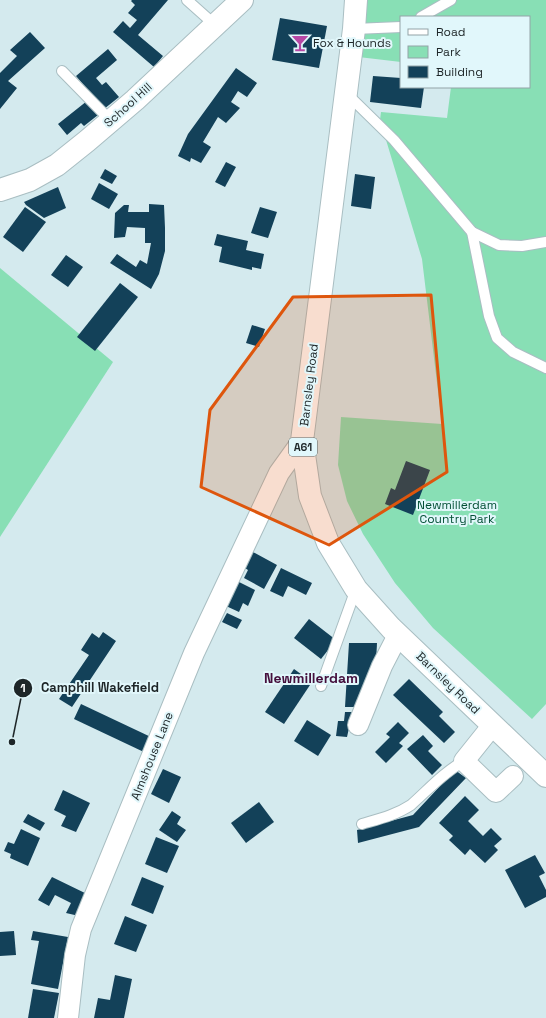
<svg xmlns="http://www.w3.org/2000/svg" width="546" height="1018" font-family="'Space Grotesk',sans-serif">
  <style>
    .green { fill: #88dfb5 }
    .building { fill: #134159 }
    .lines { fill: none; stroke-linecap: round; stroke-linejoin: round }
    .lane-casing { stroke: #a9bec2; stroke-width: 12 }
    .street-casing { stroke: #a9bec2; stroke-width: 22 }
    .secondary-casing { stroke: #a9bec2; stroke-width: 24 }
    .primary-casing { stroke: #a9bec2; stroke-width: 24 }
    .lane { stroke: #fff; stroke-width: 10 }
    .street { stroke: #fff; stroke-width: 20 }
    .secondary { stroke: #fff; stroke-width: 22 }
    .primary { stroke: #fff; stroke-width: 22 }
    .marked { fill: #de560d; fill-opacity: 0.2; stroke: #de560d; stroke-width: 3; stroke-linejoin: round }
    .labels { text-anchor: middle; stroke-width: 4; stroke-linejoin: round; paint-order: stroke }
    .shield { fill: #e1f7fb; stroke: #586567; stroke-width: 1 }
    .shield-label { font-size: 11px; font-weight: bold; fill: #1e2628 }
    .poi-label { font-size: 12px; fill: #1e2628; stroke: #e1f7fb; text-anchor: start }
    .street-label { font-size: 12px; fill: #1e2628; stroke: #e1f7fb }
    .park-label { font-size: 12px; fill: #045036; stroke: #e1f7fb }
    .quarter-label { font-size: 14px; font-weight: bold; fill: #45103d; stroke: #e1f7fb }
    .leader { fill: none; stroke: #1e2628; stroke-width: 1.5 }
    .callout-dot { fill: #1e2628; stroke: #e1f7fb; stroke-width: 1.5 }
    .mark-label { font-size: 12px; text-anchor: middle; font-weight: bold; fill: #fff }
    .callout-label { font-size: 13px; text-anchor: middle; font-weight: bold; fill: #1e2628; stroke: #e1f7fb; stroke-width: 4; stroke-linejoin: round; paint-order: stroke }
  </style>
  <rect width="100%" height="100%" fill="#d4eaee"/>
  <!-- green -->
  <g class="green">
    <polygon points="355,0 546,0 546,704 532,719 433,628 395,583 363,534 347,501 338,465 341,417 442,424 422,259 380,120 381,112 447,118 451,87 529,87 529,17 401,17 401,62 350,56"/>
    <polygon points="0,268 113,362 0,537"/>
  </g>
  <!-- building -->
  <g class="building">
    <polygon points="132,0 168,0 138,35 163,56 154,67 113,32 123,21 130,28 137,20 128,13 135,5 131,1"/>
    <polygon points="280,18 327,26 319,68 272,60"/>
    <polygon points="30,32 45,48 8,81 17,88 0,109 0,73 17,56 10,50"/>
    <polygon points="108,49 117,60 96,78 102,85 106,82 119,97 104,109 76,76"/>
    <polygon points="236,68 257,83 247,97 238,91 231,102 240,108 226,123 218,117 203,142 211,147 201,163 191,158 190,162 178,156 188,134"/>
    <polygon points="373,76 401,78 401,87 424,87 421,108 370,102"/>
    <polygon points="87,101 98,115 84,126 81,123 67,135 58,124"/>
    <polygon points="226,162 236,167 225,187 215,182"/>
    <polygon points="105,169 117,176 112,184 100,178"/>
    <polygon points="355,174 375,177 371,209 351,206"/>
    <polygon points="99,183 118,194 109,209 91,199"/>
    <polygon points="58,187 66,208 44,218 26,205 24,202"/>
    <polygon points="149,204 164,205 165,228 165,251 159,274 151,289 110,263 117,254 136,267 140,260 147,264 151,243 145,243 145,228 127,227 125,237 114,238 115,213 124,205 129,205 128,212 149,212"/>
    <polygon points="25,207 46,222 23,252 3,237"/>
    <polygon points="260,207 277,212 268,238 251,233"/>
    <polygon points="217,234 248,241 246,250 264,254 261,269 252,267 252,270 219,262 222,247 214,245"/>
    <polygon points="66,255 83,267 68,287 51,275"/>
    <polygon points="120,283 138,297 95,351 77,337"/>
    <polygon points="252,325 265,329 259,347 246,343"/>
    <polygon points="406,461 430,470 413,515 385,504 391,488 395,490"/>
    <polygon points="253,552 277,565 264,589 244,578 248,570 245,568"/>
    <polygon points="281,568 312,583 306,595 288,586 283,597 270,591"/>
    <polygon points="239,582 255,590 248,606 243,603 239,612 226,606"/>
    <polygon points="227,613 242,620 237,629 222,622"/>
    <polygon points="309,619 336,640 321,659 294,638"/>
    <polygon points="103,632 116,641 72,707 59,699 89,655 81,650 92,633 99,638"/>
    <polygon points="349,643 377,643 375,682 356,707 345,707"/>
    <polygon points="294,669 312,682 284,724 265,712"/>
    <polygon points="409,679 443,712 439,716 455,732 444,743 393,695"/>
    <polygon points="81,704 153,738 146,753 74,719"/>
    <polygon points="345,712 360,712 349,728 347,737 336,736 338,721 344,721"/>
    <polygon points="307,720 331,735 318,756 294,741"/>
    <polygon points="398,722 409,733 399,743 403,746 386,763 375,752 390,737 386,734"/>
    <polygon points="423,735 433,746 428,751 442,765 432,775 407,749"/>
    <polygon points="163,769 181,777 169,803 151,794"/>
    <polygon points="455,770 466,778 419,827 358,843 357,830 413,815"/>
    <polygon points="63,790 90,803 76,832 61,826 66,816 54,810"/>
    <polygon points="465,796 479,810 468,821 483,836 491,828 502,839 494,846 498,850 485,863 470,849 465,855 449,840 453,836 439,823"/>
    <polygon points="259,802 274,822 246,843 231,823"/>
    <polygon points="172,811 181,817 177,824 186,830 177,842 159,830"/>
    <polygon points="28,814 45,823 40,831 23,822"/>
    <polygon points="21,829 40,838 28,866 10,858 11,854 4,851 8,842 14,844"/>
    <polygon points="156,837 179,846 167,873 145,864"/>
    <polygon points="535,855 545,873 539,876 546,890 546,897 525,908 505,870"/>
    <polygon points="52,877 89,895 79,916 66,913 71,903 55,895 49,906 38,900"/>
    <polygon points="142,877 164,886 153,914 131,905"/>
    <polygon points="125,916 147,925 136,952 114,944"/>
    <polygon points="14,931 16,955 0,956 0,932"/>
    <polygon points="33,931 68,937 58,989 31,984 39,941 31,940"/>
    <polygon points="115,975 132,979 124,1018 94,1018 98,998 110,1000"/>
    <polygon points="33,989 59,993 54,1018 28,1018"/>
  </g>
  <g class="lines">
    <!-- lane casing -->
    <g class="lane-casing">
      <g id="lane">
        <polyline points="187,0 215,25"/>
        <polyline points="421,17 451,0"/>
        <polyline points="354,29 401,27"/>
        <polyline points="62,71 111,121"/>
        <polyline points="347,94 394,140 472,232 499,245 522,246 546,242"/>
        <polyline points="472,232 489,316 497,338 513,352 546,368"/>
        <polyline points="321,686 356,589"/>
        <path d="M362,824c17,-5 34,-9 49,-19 17,-15 33,-33 53,-44"/>
      </g>
    </g>
    <!-- street casing -->
    <g class="street-casing">
      <g id="street">
        <polyline points="358,725 382,666 398,635"/>
        <polyline points="492,726 464,761 496,792 513,776"/>
        <polyline points="68,1018 75,955 81,929 194,653 279,473 302,441"/>
      </g>
    </g>
    <!-- secondary casing -->
    <g class="secondary-casing">
      <polyline id="secondary" points="0,190 30,180 57,165 87,141 135,100 242,0"/>
    </g>
    <!-- primary casing -->
    <g class="primary-casing">
      <polyline id="primary" points="356,0 354,29 302,441 310,496 328,543 356,589 391,628 546,776"/>
    </g>
    <!-- lane -->
    <use href="#lane" class="lane"/>
    <!-- street -->
    <use href="#street" class="street"/>
    <!-- secondary -->
    <use href="#secondary" class="secondary"/>
    <!-- primary -->
    <use href="#primary" class="primary"/>
  </g>
  <!-- marked area -->
  <path class="marked" d="M431,295l16,177 -118,73 -128,-58 9,-77 83,-113z"/>
  <!-- icons -->
  <defs>
    <g id="bar-bare" transform="scale(1.38)"><path d="M-6-5H6L.8 .8V4.5H3.5V6h-7V4.5H-.8V.8Z" fill="#b748a5" stroke="#e1f7fb" stroke-width="2.5" paint-order="stroke"/></g>
  </defs>
  <g fill-rule="evenodd">
    <use href="#bar-bare" x="300" y="43"/>
  </g>
  <g class="labels">
    <!-- shield labels -->
    <rect class="shield" x="289" y="438" width="28" height="18" rx="3"/>
    <g class="shield-label">
      <text x="303" y="451">A61</text>
    </g>
    <!-- poi labels -->
    <g class="poi-label">
      <text x="313" y="47">Fox &amp; Hounds</text>
    </g>
    <!-- street labels -->
    <g class="street-label">
      <text transform="translate(128 105) rotate(-42)" y="4">School Hill</text>
      <text transform="translate(309 385) rotate(-83)" y="4">Barnsley Road</text>
      <text transform="translate(448 683) rotate(44)" y="4">Barnsley Road</text>
      <text transform="translate(152 756) rotate(-68)" y="4">Almshouse Lane</text>
    </g>
    <!-- park labels -->
    <g class="park-label">
      <text x="457" y="509">Newmillerdam<tspan x="457" dy="14">Country Park</tspan></text>
    </g>
    <!-- quarter labels -->
    <g class="quarter-label">
      <text x="311" y="683">Newmillerdam</text>
    </g>
  </g>
  <!-- callouts -->
  <path class="leader" d="M12 742L23 688"/>
  <g class="callout-dot">
    <circle cx="12" cy="742" r="4"/>
    <circle cx="23" cy="688" r="10"/>
  </g>
  <g class="mark-label">
    <text x="23" y="692">1</text>
  </g>
  <g class="callout-label">
    <text x="100" y="692">Camphill Wakefield</text>
  </g>
  <!-- legend -->
  <rect x="400" y="16" width="130" height="72" fill="#e1f7fb" stroke="#93a3a7"/>
  <rect x="408" y="29" width="20" height="6" fill="#ffffff" stroke="#93a3a7"/>
  <text x="436" y="36" font-size="12" fill="#1e2628">Road</text>
  <rect x="408" y="46" width="20" height="12" fill="#88dfb5" stroke="#93a3a7"/>
  <text x="436" y="56" font-size="12" fill="#1e2628">Park</text>
  <rect x="408" y="66" width="20" height="12" fill="#134159" stroke="#93a3a7"/>
  <text x="436" y="76" font-size="12" fill="#1e2628">Building</text>
</svg>
